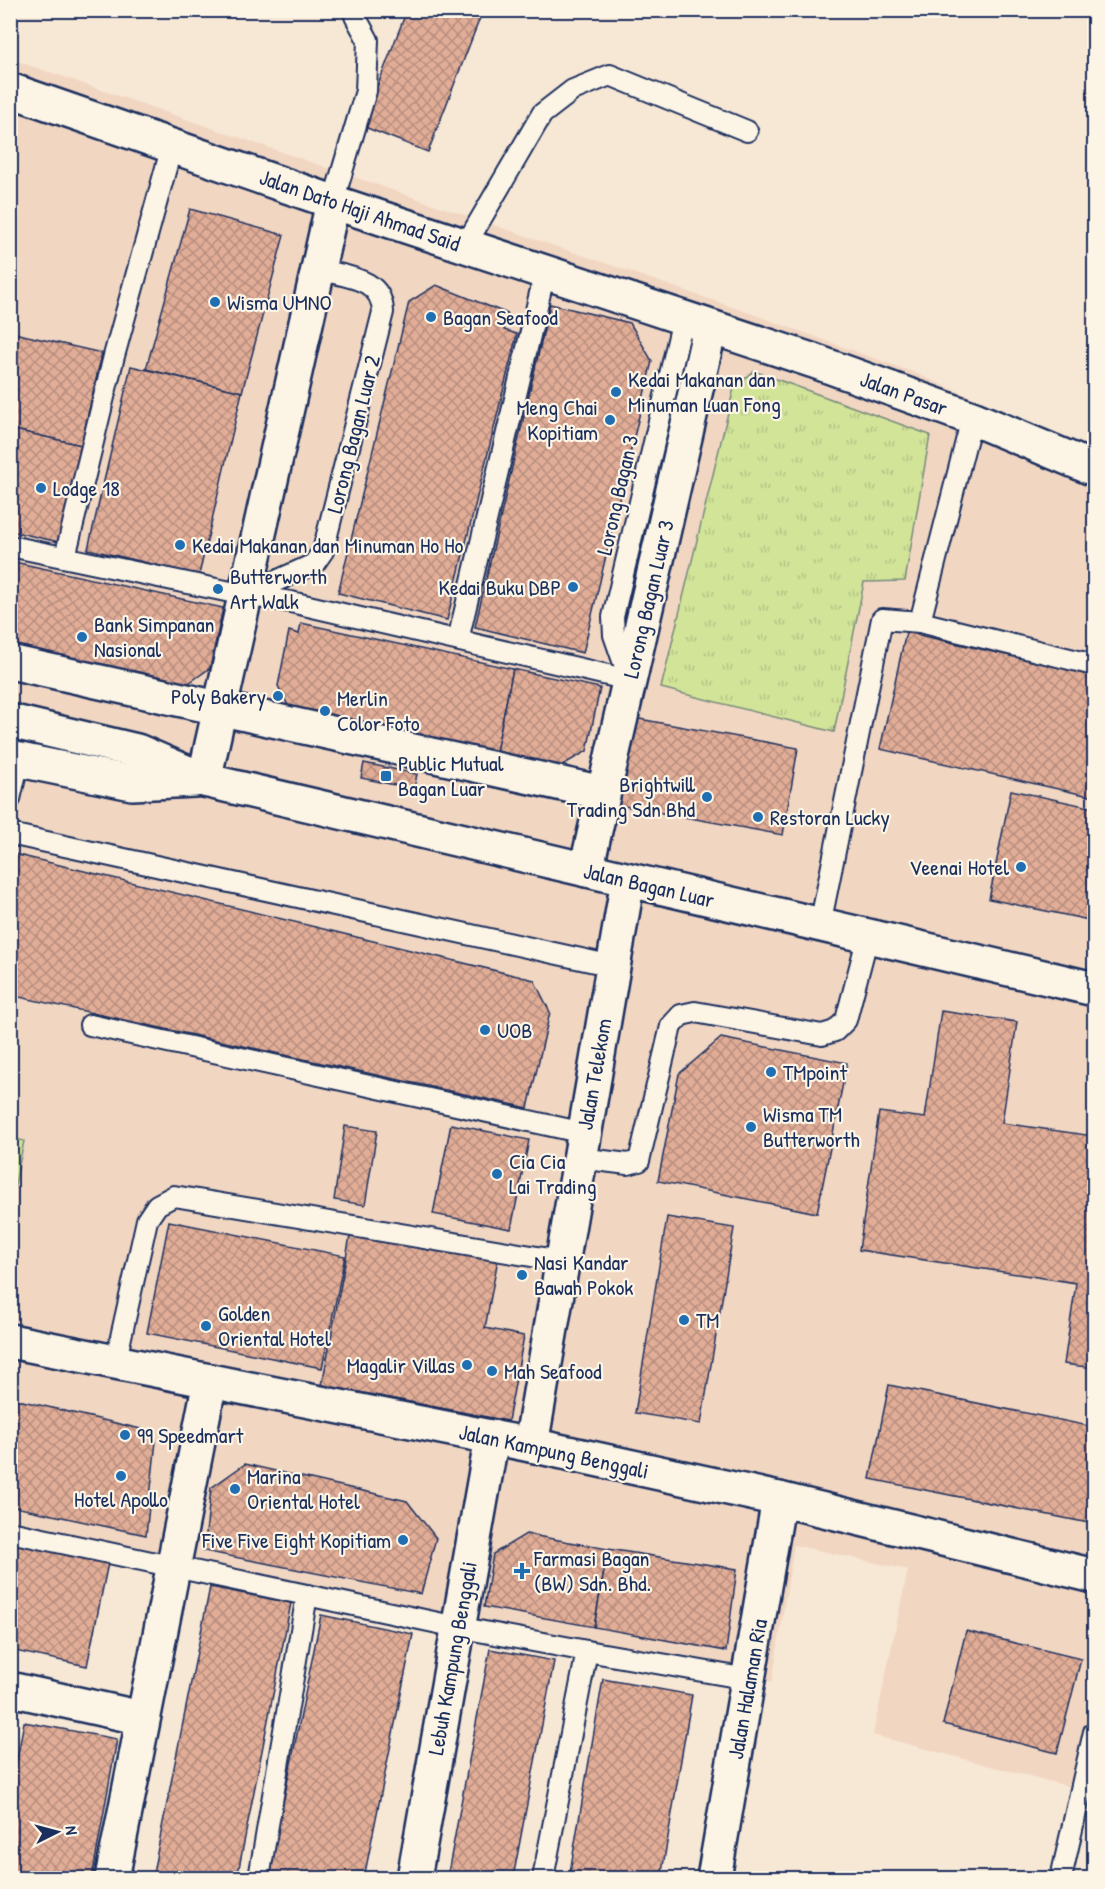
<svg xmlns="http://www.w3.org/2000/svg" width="1105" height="1889" font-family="'Patrick Hand',sans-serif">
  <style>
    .built { fill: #f1d6c2 }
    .grass { fill: url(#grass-tufts); stroke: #768a7b; stroke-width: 1.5 }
    .park { fill: #d2e498; stroke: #768a7b; stroke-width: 1.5 }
    .building { fill: url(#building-cross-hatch); stroke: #1b2f5e; stroke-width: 1.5 }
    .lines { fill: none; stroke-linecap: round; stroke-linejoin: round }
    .service-casing { stroke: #1b2f5e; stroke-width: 24 }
    .minor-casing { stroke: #1b2f5e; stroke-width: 38 }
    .tertiary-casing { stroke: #1b2f5e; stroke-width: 38 }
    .primary-casing { stroke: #1b2f5e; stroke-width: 38 }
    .service { stroke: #fcf5e5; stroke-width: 20 }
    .minor { stroke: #fcf5e5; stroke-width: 33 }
    .tertiary { stroke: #fcf5e5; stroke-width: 33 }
    .primary { stroke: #fcf5e5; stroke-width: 33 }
    .poi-dot { fill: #1f6fb2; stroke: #fcf5e5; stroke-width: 2 }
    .labels { text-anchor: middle; stroke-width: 4.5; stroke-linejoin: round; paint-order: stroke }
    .street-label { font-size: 22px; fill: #1b2f5e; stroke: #fcf5e5 }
    .poi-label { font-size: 22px; fill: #1b2f5e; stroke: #fcf5e5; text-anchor: start }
  </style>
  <defs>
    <pattern id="grass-tufts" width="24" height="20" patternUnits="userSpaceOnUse" patternTransform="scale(1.5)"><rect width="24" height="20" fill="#d2e498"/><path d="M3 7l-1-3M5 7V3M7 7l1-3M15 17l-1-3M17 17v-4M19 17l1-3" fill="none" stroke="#b4c485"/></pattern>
    <pattern id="building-cross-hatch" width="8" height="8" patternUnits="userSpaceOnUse" patternTransform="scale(1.5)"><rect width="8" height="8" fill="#e2ad97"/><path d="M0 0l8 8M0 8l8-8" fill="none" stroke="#b68d7e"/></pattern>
  </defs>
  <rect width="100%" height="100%" fill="#f7e7d5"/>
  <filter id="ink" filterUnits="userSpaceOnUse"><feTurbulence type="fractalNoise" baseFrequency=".0167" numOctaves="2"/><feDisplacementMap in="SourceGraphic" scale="12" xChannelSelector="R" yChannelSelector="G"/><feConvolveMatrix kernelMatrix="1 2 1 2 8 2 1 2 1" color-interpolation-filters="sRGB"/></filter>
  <g filter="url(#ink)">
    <!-- built -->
    <polygon class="built" points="11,59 741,310 915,373 1094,451 1094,1793 873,1735 908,1570 794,1545 772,1682 11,1522"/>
    <!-- grass -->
    <polygon class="grass" points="754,371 930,435 905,581 864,582 834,732 661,688 734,388"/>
    <!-- park -->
    <polygon class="park" points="11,1138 24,1141 11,1204 10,1138"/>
    <!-- building -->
    <g class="building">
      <polygon points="407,10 483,10 428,152 362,126"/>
      <polygon points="190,209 284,235 242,392 146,369"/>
      <polygon points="436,285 508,314 504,330 517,334 447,620 338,593 409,302"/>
      <polygon points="550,304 630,323 652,361 583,653 475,627"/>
      <polygon points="10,332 102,353 81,445 10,429"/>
      <polygon points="131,366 242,392 199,575 88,549"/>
      <polygon points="10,429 81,445 59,542 10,531"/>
      <polygon points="10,561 223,608 210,668 186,685 10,647"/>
      <polygon points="301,623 513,669 496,752 289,707 278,686 289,631 299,634"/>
      <polygon points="906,632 1094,675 1094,797 880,749"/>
      <polygon points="513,669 600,688 587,751 561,766 496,752"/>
      <polygon points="634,718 798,748 783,835 618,805"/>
      <polygon points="364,763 417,774 414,789 361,778"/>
      <polygon points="1011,790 1094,808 1094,921 989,899"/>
      <polygon points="14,854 534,980 550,1012 528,1108 10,995 10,870"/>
      <polygon points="941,1011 1017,1022 1002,1123 1093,1136 1094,1127 1094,1368 1064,1364 1076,1283 859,1250 879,1112 925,1118"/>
      <polygon points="721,1038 847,1063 817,1213 658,1181 679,1074"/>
      <polygon points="451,1124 529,1140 511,1229 433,1214"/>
      <polygon points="345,1126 377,1131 365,1205 334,1200"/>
      <polygon points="667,1217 734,1228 701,1424 635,1413"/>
      <polygon points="169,1221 345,1256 322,1368 147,1333"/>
      <polygon points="351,1231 498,1259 485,1328 524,1336 508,1421 322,1385"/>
      <polygon points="889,1385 1094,1427 1094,1524 870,1479"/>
      <polygon points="10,1398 149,1431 156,1441 146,1535 10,1506"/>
      <polygon points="245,1464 407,1501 436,1538 421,1594 204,1551 211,1488"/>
      <polygon points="526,1534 608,1549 594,1627 484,1607 493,1554"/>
      <polygon points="10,1543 108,1563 87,1666 10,1650"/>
      <polygon points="608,1549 737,1569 726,1651 594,1627"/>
      <polygon points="210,1587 291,1603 237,1878 152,1878"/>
      <polygon points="321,1615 413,1634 364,1878 268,1878"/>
      <polygon points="966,1631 1081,1659 1057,1753 943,1724"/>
      <polygon points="490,1649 554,1661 513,1878 447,1878"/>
      <polygon points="603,1679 692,1695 661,1878 569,1878"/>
      <polygon points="24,1722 117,1739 92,1878 10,1878 10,1796"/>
    </g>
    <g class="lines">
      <!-- service casing -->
      <g class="service-casing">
        <g id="service">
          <polyline points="333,202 366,91 368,40 355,16"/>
          <polyline points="465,246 542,114 573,90 610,75 747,131"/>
          <polyline points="10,546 245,595 291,602 629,680"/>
          <polyline points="65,557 114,356 172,146"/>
          <path d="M245,595l69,-31 9,-13 60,-239c-1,-35 -37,-35 -65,-43"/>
          <polyline points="920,622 972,418"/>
          <polyline points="458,640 545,272"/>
          <polyline points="628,675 614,635 613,617 683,319"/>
          <polyline points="10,799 19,760"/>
          <polyline points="10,834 613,966"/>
          <polyline points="820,925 882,619 920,622 1094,665"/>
          <polyline points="90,1025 584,1133"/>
          <polyline points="579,1158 628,1164 639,1161 671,1026 681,1015 695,1012 822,1035 835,1031 846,1020 868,936"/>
          <polyline points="115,1364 147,1220 157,1205 174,1196 561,1261"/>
          <polyline points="10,1532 457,1627 587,1651"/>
          <polyline points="259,1878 307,1595"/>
          <polyline points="543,1878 587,1651 748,1679"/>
          <polyline points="1061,1878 1094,1732"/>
        </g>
      </g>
      <!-- minor casing -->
      <g class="minor-casing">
        <g id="minor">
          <polyline points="10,90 333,202 814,361 972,418 1094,469"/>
          <polyline points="10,662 603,793"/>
          <polyline points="204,780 333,202"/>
          <polyline points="586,870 710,328"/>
          <polyline points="531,1445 628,880"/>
          <polyline points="10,1689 142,1718"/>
          <polyline points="112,1878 210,1381"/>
          <polyline points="414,1878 492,1437"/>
          <polyline points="714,1878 779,1499"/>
        </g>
      </g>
      <!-- tertiary casing -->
      <g class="tertiary-casing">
        <polyline id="tertiary" points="10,1341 531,1445 779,1499 1094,1576"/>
      </g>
      <!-- primary casing -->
      <g class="primary-casing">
        <g id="primary">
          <polyline points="10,721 137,751 204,780 1094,989"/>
          <polyline points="10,758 132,783 195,780"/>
        </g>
      </g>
      <!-- service -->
      <use href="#service" class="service"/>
      <!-- minor -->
      <use href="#minor" class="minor"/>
      <!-- tertiary -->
      <use href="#tertiary" class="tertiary"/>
      <!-- primary -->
      <use href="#primary" class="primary"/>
    </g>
  </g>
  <!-- markers -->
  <g class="poi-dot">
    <circle cx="215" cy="302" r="6"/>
    <circle cx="431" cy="317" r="6"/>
    <circle cx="616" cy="392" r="6"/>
    <circle cx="610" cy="420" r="6"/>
    <circle cx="41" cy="488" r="6"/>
    <circle cx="180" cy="545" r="6"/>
    <circle cx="573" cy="587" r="6"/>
    <circle cx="218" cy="589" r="6"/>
    <circle cx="82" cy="637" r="6"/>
    <circle cx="278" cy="696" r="6"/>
    <circle cx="325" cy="711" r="6"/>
    <rect x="380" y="770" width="12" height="12" rx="3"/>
    <circle cx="707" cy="797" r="6"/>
    <circle cx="758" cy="817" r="6"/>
    <circle cx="1021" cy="867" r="6"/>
    <circle cx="485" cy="1030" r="6"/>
    <circle cx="771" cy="1072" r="6"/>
    <circle cx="751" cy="1127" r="6"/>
    <circle cx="497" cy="1174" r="6"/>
    <circle cx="522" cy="1275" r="6"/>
    <circle cx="684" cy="1320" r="6"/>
    <circle cx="206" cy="1326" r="6"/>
    <circle cx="467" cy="1365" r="6"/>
    <circle cx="492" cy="1371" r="6"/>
    <circle cx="125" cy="1435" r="6"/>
    <circle cx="121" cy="1476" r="6"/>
    <circle cx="235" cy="1489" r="6"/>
    <circle cx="403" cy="1540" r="6"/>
    <path d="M519 1562h6v6h6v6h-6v6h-6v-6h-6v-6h6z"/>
  </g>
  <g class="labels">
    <!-- street labels -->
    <g class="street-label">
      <text transform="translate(360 210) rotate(19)" y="8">Jalan Dato Haji Ahmad Said</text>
      <text transform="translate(904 393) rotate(20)" y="8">Jalan Pasar</text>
      <text transform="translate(353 434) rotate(-76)" y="8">Lorong Bagan Luar 2</text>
      <text transform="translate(617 495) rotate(-77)" y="8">Lorong Bagan 3</text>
      <text transform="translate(648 599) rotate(-77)" y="8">Lorong Bagan Luar 3</text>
      <text transform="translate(649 885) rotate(13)" y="8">Jalan Bagan Luar</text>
      <text transform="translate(594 1074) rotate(-80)" y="8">Jalan Telekom</text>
      <text transform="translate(554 1451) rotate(12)" y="8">Jalan Kampung Benggali</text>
      <text transform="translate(452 1658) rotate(-80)" y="8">Lebuh Kampung Benggali</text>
      <text transform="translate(747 1689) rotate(-80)" y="8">Jalan Halaman Ria</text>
    </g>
    <!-- poi labels -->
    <g class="poi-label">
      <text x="227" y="310">Wisma UMNO</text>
      <text x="443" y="325">Bagan Seafood</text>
      <text x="628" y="387">Kedai Makanan dan<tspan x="628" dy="25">Minuman Luan Fong</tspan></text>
      <text x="598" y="415" text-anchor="end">Meng Chai<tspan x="598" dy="25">Kopitiam</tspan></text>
      <text x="53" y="496">Lodge 18</text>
      <text x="192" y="553">Kedai Makanan dan Minuman Ho Ho</text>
      <text x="230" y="584">Butterworth<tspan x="230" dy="25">Art Walk</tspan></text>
      <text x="561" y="595" text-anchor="end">Kedai Buku DBP</text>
      <text x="94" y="632">Bank Simpanan<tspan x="94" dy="25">Nasional</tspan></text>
      <text x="266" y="704" text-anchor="end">Poly Bakery</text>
      <text x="337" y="706">Merlin<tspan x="337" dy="25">Color Foto</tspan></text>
      <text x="398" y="771">Public Mutual<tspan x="398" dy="25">Bagan Luar</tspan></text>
      <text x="695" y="792" text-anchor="end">Brightwill<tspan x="695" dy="25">Trading Sdn Bhd</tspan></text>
      <text x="770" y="825">Restoran Lucky</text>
      <text x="1009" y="875" text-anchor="end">Veenai Hotel</text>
      <text x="497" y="1038">UOB</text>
      <text x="783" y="1080">TMpoint</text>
      <text x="763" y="1122">Wisma TM<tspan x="763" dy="25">Butterworth</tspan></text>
      <text x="509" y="1169">Cia Cia<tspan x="509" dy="25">Lai Trading</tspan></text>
      <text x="534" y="1270">Nasi Kandar<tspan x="534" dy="25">Bawah Pokok</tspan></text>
      <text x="218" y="1321">Golden<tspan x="218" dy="25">Oriental Hotel</tspan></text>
      <text x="696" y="1328">TM</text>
      <text x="455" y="1373" text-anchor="end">Magalir Villas</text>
      <text x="504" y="1379">Mah Seafood</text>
      <text x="137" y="1443">99 Speedmart</text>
      <text x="247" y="1484">Marina<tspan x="247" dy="25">Oriental Hotel</tspan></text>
      <text x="121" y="1507" text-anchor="middle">Hotel Apollo</text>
      <text x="391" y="1548" text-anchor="end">Five Five Eight Kopitiam</text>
      <text x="534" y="1566">Farmasi Bagan<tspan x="534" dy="25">(BW) Sdn. Bhd.</tspan></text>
    </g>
  </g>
  <!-- margin -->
  <rect width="1105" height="1889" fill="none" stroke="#fcf5e5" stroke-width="36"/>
  <rect x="18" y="18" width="1069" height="1853" fill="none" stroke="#1b2f5e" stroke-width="2" filter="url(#ink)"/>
  <!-- north arrow -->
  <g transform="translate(57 1832) rotate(84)" stroke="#fcf5e5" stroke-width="4.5" paint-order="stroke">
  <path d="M0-4.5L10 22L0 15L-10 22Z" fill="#1b2f5e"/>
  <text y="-9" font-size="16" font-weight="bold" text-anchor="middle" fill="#1b2f5e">N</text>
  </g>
</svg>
